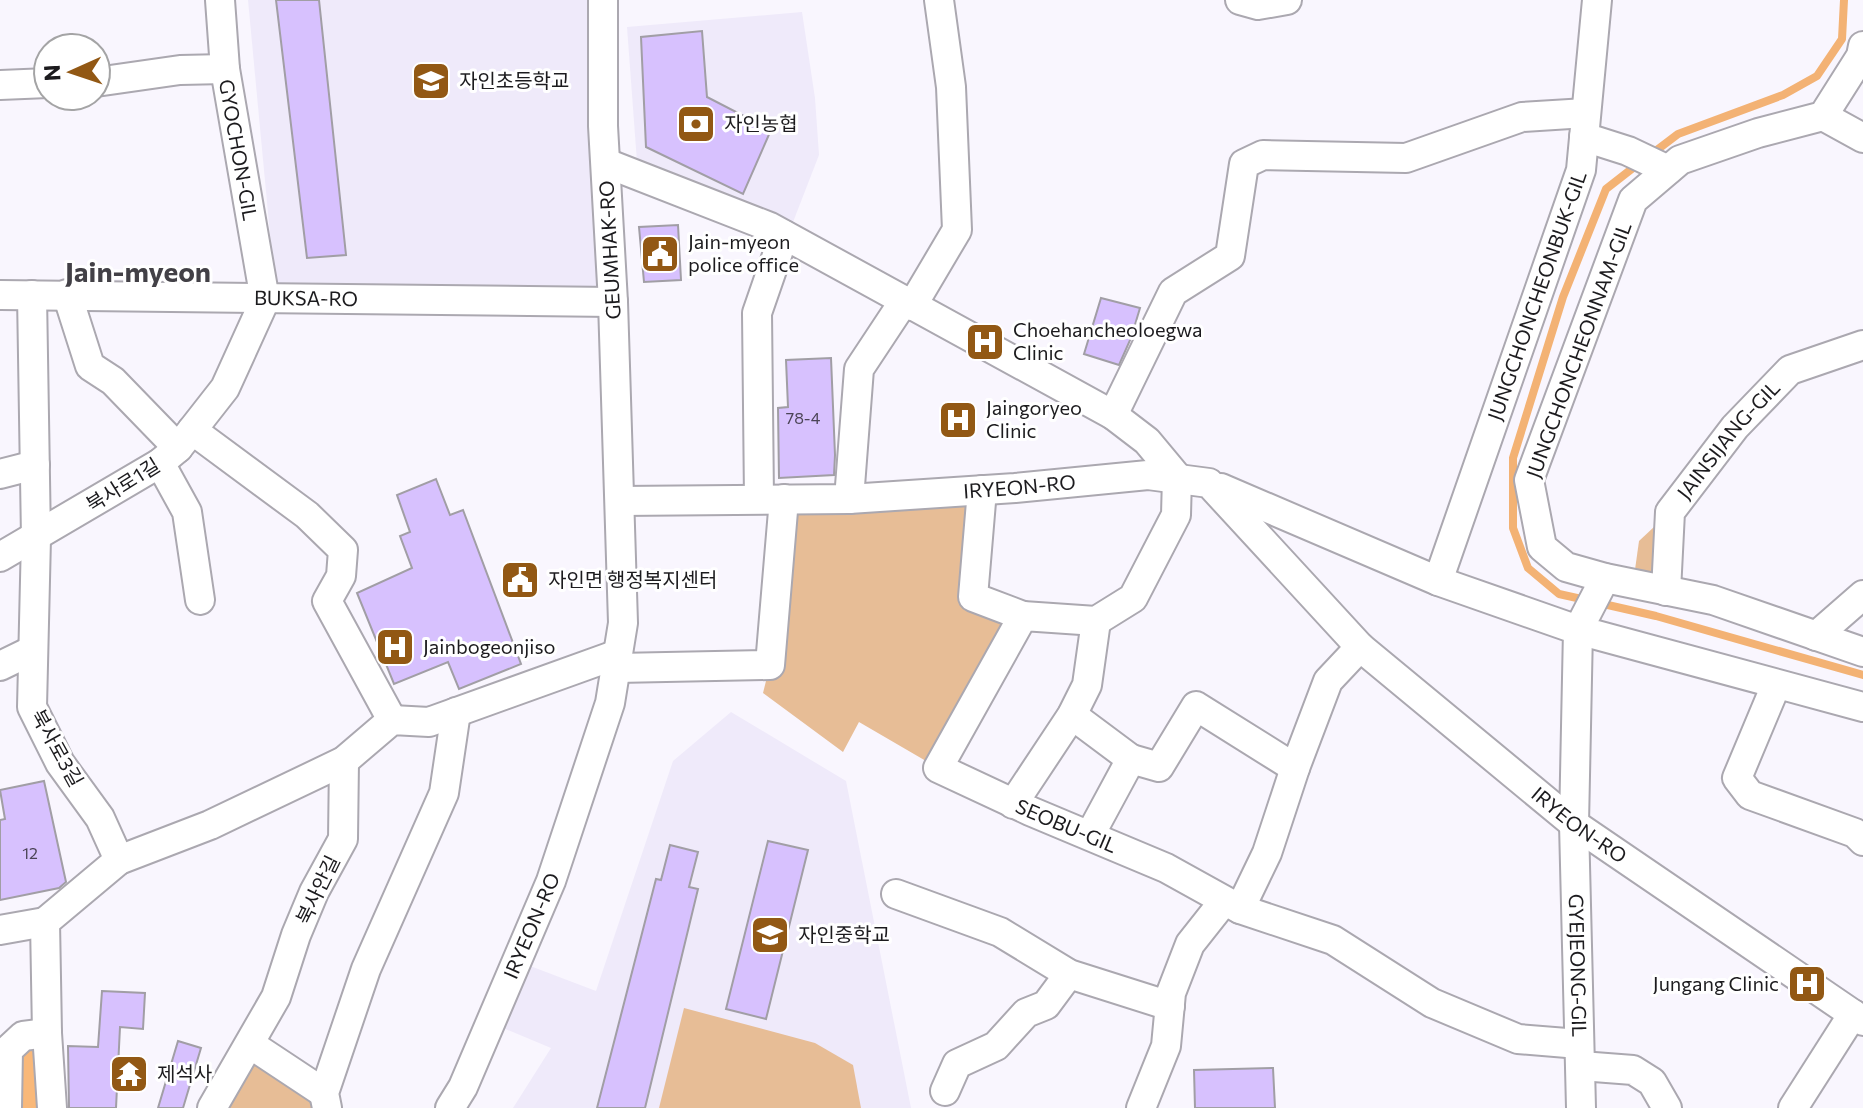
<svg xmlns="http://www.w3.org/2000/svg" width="1863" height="1108" font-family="Commissioner,'Noto Sans KR',sans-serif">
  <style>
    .built { fill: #efeafa }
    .green { fill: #e7bd96 }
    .forest { fill: #f9b879 }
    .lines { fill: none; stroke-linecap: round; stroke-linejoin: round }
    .stream { stroke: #f3b274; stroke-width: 8 }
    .building { fill: #d7c1fe; stroke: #a19ea5; stroke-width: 2 }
    .minor-casing { stroke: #aba8b0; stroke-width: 32 }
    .minor { stroke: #fff; stroke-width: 28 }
    .labels { text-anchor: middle; stroke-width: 6; stroke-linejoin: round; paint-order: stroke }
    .number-label { font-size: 16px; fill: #4b4456 }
    .poi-label { font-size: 20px; fill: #1c1b1e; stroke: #fff; text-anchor: start }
    .street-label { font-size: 20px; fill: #1c1b1e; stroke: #fff }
    .district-label { font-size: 28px; font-weight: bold; fill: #424046; stroke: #fff }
  </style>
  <rect width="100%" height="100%" fill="#f9f6fe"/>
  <!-- built -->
  <g class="built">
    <polygon points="248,0 605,0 613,302 276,298"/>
    <polygon points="802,12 815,98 819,155 788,235 637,162 627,27"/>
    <polygon points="731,712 846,781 911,1108 513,1108 551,1048 491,1023 517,961 596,991 673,761"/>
  </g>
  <!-- green -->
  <g class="green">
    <polygon points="982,490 973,597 1023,616 938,768 859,722 843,752 763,693 770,665 784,499"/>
    <polygon points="1670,512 1666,591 1633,584 1639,541"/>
    <polygon points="684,1008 815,1043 853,1065 861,1108 659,1108"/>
    <polygon points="250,1044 327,1108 212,1108"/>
  </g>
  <!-- forest -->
  <polygon class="forest" points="47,1033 52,1108 7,1108 8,1050"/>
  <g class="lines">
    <!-- stream -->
    <g class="stream">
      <polyline points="1649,156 1678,134 1783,95 1817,76 1842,39 1844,0"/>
      <polyline points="1586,600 1559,594 1528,568 1513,528 1513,458 1563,297 1606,189 1638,164"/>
      <polyline points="1599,603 1656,616 1863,675"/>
    </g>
  </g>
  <!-- building -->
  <g class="building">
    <polygon points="276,0 319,0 346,255 307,258"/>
    <polygon points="702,31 707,97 771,130 743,194 646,147 641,37"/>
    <polygon points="678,225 681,280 644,282 639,227"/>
    <polygon points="1101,298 1140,308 1131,338 1119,365 1084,354"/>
    <polygon points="831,358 835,455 834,475 779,478 778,408 788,407 786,360"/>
    <polygon points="436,479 450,515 463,510 521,664 459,689 448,662 394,684 357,593 412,568 400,536 410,532 397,495"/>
    <polygon points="44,781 66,882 59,888 0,900 0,820 5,819 0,790"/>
    <polygon points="768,841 808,850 766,1019 726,1009"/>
    <polygon points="670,845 698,852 689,887 698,889 645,1108 597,1108 656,879 661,880"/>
    <polygon points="102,991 145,993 143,1029 120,1027 116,1108 69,1108 68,1046 98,1047"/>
    <polygon points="178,1041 201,1048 183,1108 158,1108"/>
    <polygon points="1273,1068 1275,1108 1195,1108 1194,1070"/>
  </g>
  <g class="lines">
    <!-- minor casing -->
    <g class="minor-casing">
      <g id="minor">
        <polyline points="1240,0 1258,5 1287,0"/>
        <polyline points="1863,46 1861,56 1823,116 1758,133 1680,160 1633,200 1529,480 1542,547 1566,567 1605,578 1713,600 1863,652"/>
        <polyline points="96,82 180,70 225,69"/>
        <polyline points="0,85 48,83"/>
        <polyline points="1823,116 1863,138"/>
        <polyline points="1584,137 1628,151 1668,170"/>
        <path id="s1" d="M606,163l164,64 343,188 34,26 30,36 -1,38 -43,83 -37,23 -73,-5 -85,152 92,43 136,57 74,41 93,31 99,63 86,36 61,5"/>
        <polyline points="67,294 90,366 113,381 178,448"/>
        <path id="s2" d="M0,295l613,7"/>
        <polyline points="32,295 36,538 32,707 60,763 100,818 119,860 45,922 47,1033 52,1108"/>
        <polyline points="912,306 957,230 951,87 939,0"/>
        <polyline points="1113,415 1173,292 1230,256 1244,164 1263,155 1406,158 1522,117 1586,113"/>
        <polyline points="192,430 307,515 343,550 341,576 327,601 392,720"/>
        <polyline points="160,463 187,512 200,600"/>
        <polyline points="0,474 35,465"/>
        <path id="s3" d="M1221,488l217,93 140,49 -4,194 7,284"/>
        <polyline points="982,490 973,597 1023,616"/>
        <polyline points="759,499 757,313 784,235"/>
        <polyline points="849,499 859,369 904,301"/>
        <path id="s4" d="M620,501l229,-2 166,-11 133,-13 61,8 151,164 214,177 289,197"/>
        <polyline points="0,557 160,463 178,448 225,388 265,300 225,69 220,0"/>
        <polyline points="1605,578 1578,630 1863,707"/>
        <path id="s5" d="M1438,581l143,-411 16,-170"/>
        <path id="s6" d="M1666,591l4,-79 65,-85 55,-57 73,-25"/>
        <polyline points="1816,636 1863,595"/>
        <polyline points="0,666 33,650"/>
        <polyline points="617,668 770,665 784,499"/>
        <polyline points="1776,685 1737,778 1750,795 1855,833 1863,841"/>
        <polyline points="1072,715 1131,759"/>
        <polyline points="1013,804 1072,715 1087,685 1096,621"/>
        <polyline points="1090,835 1131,759 1159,767 1196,706 1295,768"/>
        <polyline points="119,860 210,825 344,761 392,720 429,722 618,654"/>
        <polyline points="896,894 1000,932 1069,974 1170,1006"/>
        <polyline points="1240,909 1267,853 1295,768 1328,681 1360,647"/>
        <polyline points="0,930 45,922"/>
        <polyline points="250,1044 324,1093"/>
        <polyline points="1581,1066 1633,1070 1652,1082 1667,1108"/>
        <polyline points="945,1091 957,1064 996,1046 1026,1013 1046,1005 1069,974"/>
        <polyline points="7,1108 8,1050 23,1036 47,1033"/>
        <polyline points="212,1108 276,997 296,935 314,892 343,839 344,761"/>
        <polyline points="327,1108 324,1093 366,969 444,793 456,712"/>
        <path id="s7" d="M450,1108l13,-21 88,-206 59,-178 13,-80 -10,-321 -10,-176v-126"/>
        <polyline points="1141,1108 1166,1046 1171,993 1190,944 1224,901"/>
        <polyline points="1793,1108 1853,1014"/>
      </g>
    </g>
    <!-- minor -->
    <use href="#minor" class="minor"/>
  </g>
  <!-- icons -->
  <defs>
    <g id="school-square" transform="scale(2)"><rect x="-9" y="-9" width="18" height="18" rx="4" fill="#925814" stroke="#fff"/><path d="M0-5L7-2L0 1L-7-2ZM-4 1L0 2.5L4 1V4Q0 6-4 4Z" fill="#fff"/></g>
    <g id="bank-square" transform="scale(2)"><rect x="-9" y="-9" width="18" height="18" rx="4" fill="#925814" stroke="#fff"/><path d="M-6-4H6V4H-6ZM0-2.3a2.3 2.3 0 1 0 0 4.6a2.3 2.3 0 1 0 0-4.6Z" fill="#fff"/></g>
    <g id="civic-square" transform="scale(2)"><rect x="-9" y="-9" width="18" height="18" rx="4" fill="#925814" stroke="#fff"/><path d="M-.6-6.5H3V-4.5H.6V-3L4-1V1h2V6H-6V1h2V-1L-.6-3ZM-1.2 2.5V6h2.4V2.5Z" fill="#fff"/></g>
    <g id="hospital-square" transform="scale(2)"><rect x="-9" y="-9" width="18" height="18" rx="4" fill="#925814" stroke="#fff"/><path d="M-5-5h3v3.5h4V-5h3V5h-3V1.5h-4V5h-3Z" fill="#fff"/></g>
    <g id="temple-square" transform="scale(2)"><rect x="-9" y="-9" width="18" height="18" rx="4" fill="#925814" stroke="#fff"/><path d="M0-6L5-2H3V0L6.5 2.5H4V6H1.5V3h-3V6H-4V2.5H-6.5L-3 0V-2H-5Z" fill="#fff"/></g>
  </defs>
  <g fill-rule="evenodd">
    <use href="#school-square" x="431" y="81"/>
    <use href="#bank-square" x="696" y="124"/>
    <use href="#civic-square" x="660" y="254"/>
    <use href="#hospital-square" x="985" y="342"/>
    <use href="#hospital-square" x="958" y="420"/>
    <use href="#civic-square" x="520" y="580"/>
    <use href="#hospital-square" x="395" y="647"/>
    <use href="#school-square" x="770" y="935"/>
    <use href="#hospital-square" x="1807" y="984"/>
    <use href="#temple-square" x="129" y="1074"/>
  </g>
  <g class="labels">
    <!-- number labels -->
    <g class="number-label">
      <text x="803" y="424">78-4</text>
      <text x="30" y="859">12</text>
    </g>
    <!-- poi labels -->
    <g class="poi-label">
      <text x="459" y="88">자인초등학교</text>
      <text x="724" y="131">자인농협</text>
      <text x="688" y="249">Jain-myeon<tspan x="688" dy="23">police office</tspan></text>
      <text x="1013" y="337">Choehancheoloegwa<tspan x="1013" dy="23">Clinic</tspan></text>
      <text x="986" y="415">Jaingoryeo<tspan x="986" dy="23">Clinic</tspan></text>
      <text x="548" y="587">자인면 행정복지센터</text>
      <text x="423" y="654">Jainbogeonjiso</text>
      <text x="798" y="942">자인중학교</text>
      <text x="1779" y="991" text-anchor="end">Jungang Clinic</text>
      <text x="157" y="1081">제석사</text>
    </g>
    <!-- street labels -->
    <g class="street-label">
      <text transform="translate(238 150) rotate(80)" y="7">GYOCHON-GIL</text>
      <text transform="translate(610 250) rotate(-93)" y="7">GEUMHAK-RO</text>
      <text dy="7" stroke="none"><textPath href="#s5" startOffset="302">JUNGCHONCHEONBUK-GIL</textPath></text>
      <text dy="7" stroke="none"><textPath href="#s2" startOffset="306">BUKSA-RO</textPath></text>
      <text transform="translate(1579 350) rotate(-70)" y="7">JUNGCHONCHEONNAM-GIL</text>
      <text dy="7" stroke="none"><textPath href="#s6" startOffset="172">JAINSIJANG-GIL</textPath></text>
      <text transform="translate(123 485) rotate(-32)" y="7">북사로1길</text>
      <text dy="7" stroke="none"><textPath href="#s4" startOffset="400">IRYEON-RO</textPath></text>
      <text transform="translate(57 748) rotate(61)" y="7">북사로3길</text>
      <text dy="7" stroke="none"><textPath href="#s4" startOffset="1096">IRYEON-RO</textPath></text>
      <text dy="7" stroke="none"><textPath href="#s1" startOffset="1220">SEOBU-GIL</textPath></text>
      <text transform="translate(318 890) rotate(-64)" y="7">북사안길</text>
      <text dy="7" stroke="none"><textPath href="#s7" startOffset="200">IRYEON-RO</textPath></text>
      <text dy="7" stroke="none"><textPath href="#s3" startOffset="720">GYEJEONG-GIL</textPath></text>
    </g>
    <!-- district labels -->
    <g class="district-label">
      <text x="138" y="282">Jain-myeon</text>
    </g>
  </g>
  <!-- north arrow -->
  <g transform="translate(72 72) rotate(267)"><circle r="38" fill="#ffffff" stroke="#a4a4a5" stroke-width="2"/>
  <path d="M0-6L14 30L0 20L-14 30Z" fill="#925814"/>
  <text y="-12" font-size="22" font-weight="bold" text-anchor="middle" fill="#1c1b1e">N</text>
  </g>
</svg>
